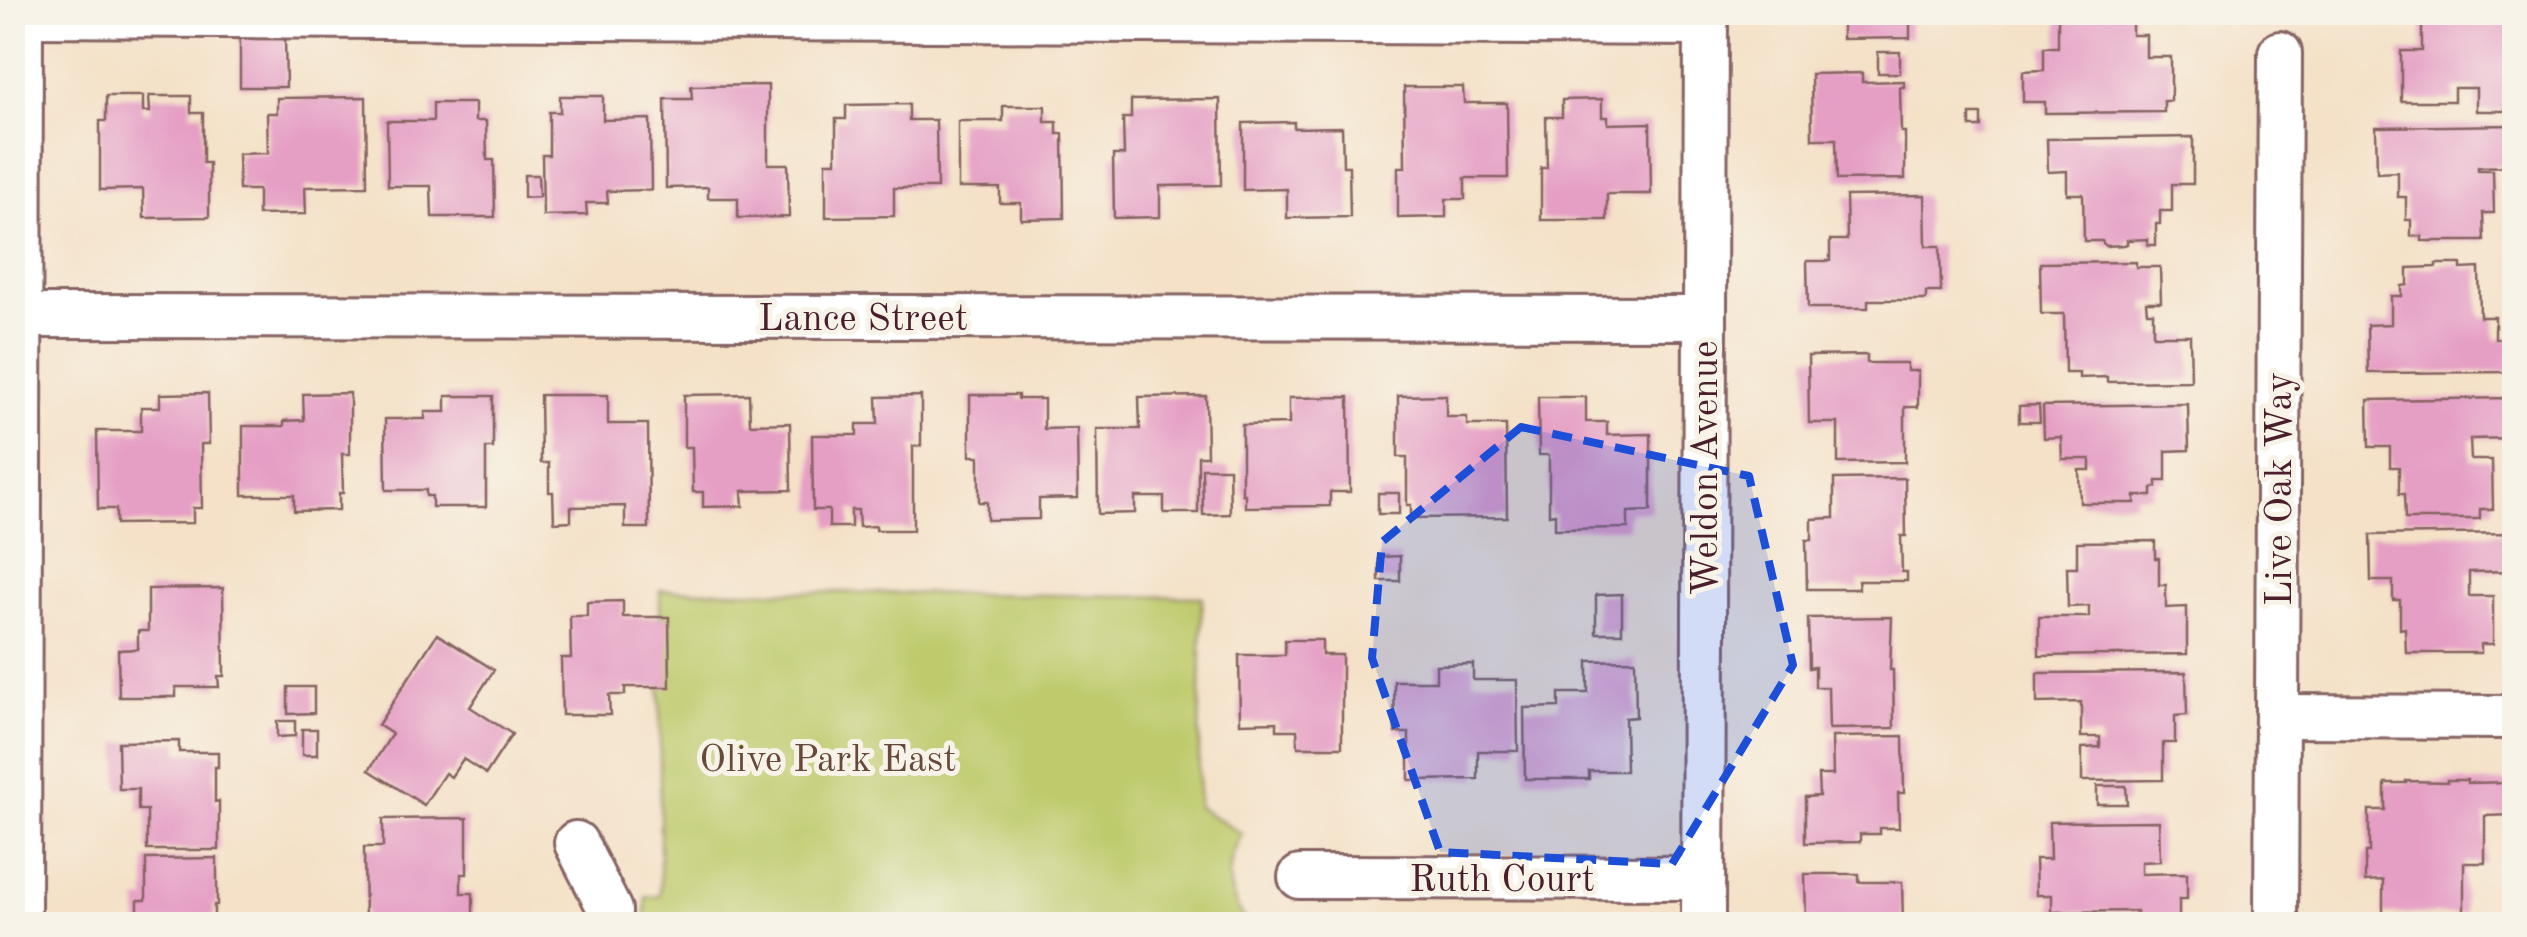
<svg xmlns="http://www.w3.org/2000/svg" width="2527" height="937" font-family="'Old Standard TT',serif">
  <style>
    .green { fill: #beca6c; stroke: #84744c; stroke-width: 2.5 }
    .building { fill: #e59ec4 }
    .lines { fill: none; stroke-linecap: round; stroke-linejoin: round }
    .minor-casing { stroke: #866362; stroke-width: 48 }
    .minor { stroke: #fff; stroke-width: 42 }
    .marked { fill: #1d4ed8; fill-opacity: 0.2; stroke: #1d4ed8; stroke-width: 8; stroke-dasharray: 20 12; stroke-linejoin: round }
    .labels { text-anchor: middle; stroke-width: 10; stroke-linejoin: round; paint-order: stroke }
    .street-label { font-size: 38px; fill: #4a1f2b; stroke: #f7f3e8 }
    .park-label { font-size: 38px; fill: #674a3b; stroke: #f7f3e8 }
  </style>
  <rect width="100%" height="100%" fill="#f7f3e8"/>
  <filter id="ink" filterUnits="userSpaceOnUse"><feTurbulence type="fractalNoise" baseFrequency=".01" numOctaves="2"/><feDisplacementMap in="SourceGraphic" scale="20" xChannelSelector="R" yChannelSelector="G"/><feConvolveMatrix kernelMatrix="1 2 1 2 8 2 1 2 1" color-interpolation-filters="sRGB"/></filter>
  <filter id="wash" filterUnits="userSpaceOnUse"><feTurbulence type="fractalNoise" baseFrequency=".0048" numOctaves="4" result="noise"/><feDisplacementMap in="SourceGraphic" scale="40" xChannelSelector="R" yChannelSelector="G"/><feGaussianBlur stdDeviation="2.25" result="paint"/><feColorMatrix in="noise" values="0 0 0 0 0 0 0 0 0 0 0 0 0 0 0 0 0 1.4 0 .05"/><feComposite in="paint" operator="in"/></filter>
  <g filter="url(#wash)">
    <rect width="100%" height="100%" fill="#f4e1c7"/>
    <!-- green -->
    <path class="green" d="M660,590l542,7 -4,210 44,27c-19,34 -16,59 5,90h-601v-27l14,-1z"/>
    <g id="blocks">
      <!-- building -->
      <g class="building">
        <polygon points="1842,12 1910,12 1910,38 1842,39"/>
        <polygon points="2058,12 2132,12 2132,35 2146,35 2146,57 2171,57 2171,101 2164,101 2164,112 2045,113 2045,102 2023,102 2023,71 2044,70 2044,47 2058,47"/>
        <polygon points="2432,12 2514,12 2514,111 2476,111 2476,88 2454,88 2454,101 2401,101 2401,51 2422,51 2422,19 2432,19"/>
        <polygon points="285,36 286,87 240,87 240,37"/>
        <rect x="1878" y="52" width="22" height="21"/>
        <polygon points="1862,73 1862,82 1904,81 1904,87 1900,87 1901,132 1905,132 1905,179 1837,180 1836,139 1812,139 1811,74"/>
        <polygon points="768,85 768,164 788,164 789,217 738,218 738,198 708,198 708,187 666,188 665,99 692,99 691,86"/>
        <polygon points="1404,87 1463,87 1464,103 1507,103 1508,178 1465,178 1465,199 1446,199 1446,217 1398,218 1398,167 1405,167"/>
        <polygon points="106,96 143,96 143,112 150,112 149,96 191,96 191,113 203,113 203,163 209,163 209,217 144,218 143,189 100,190 100,121 106,121"/>
        <polygon points="560,96 603,96 603,120 650,119 651,190 607,191 608,203 586,203 587,215 543,216 542,155 549,155 549,112 560,112"/>
        <polygon points="366,97 367,186 305,187 306,214 258,215 258,190 239,190 238,154 268,153 267,113 277,113 277,98"/>
        <polygon points="1220,99 1221,185 1160,186 1160,217 1114,218 1113,155 1124,155 1123,118 1131,118 1131,100"/>
        <polygon points="1602,99 1602,117 1608,117 1608,124 1650,123 1651,194 1607,194 1607,220 1541,220 1541,168 1547,168 1546,117 1562,117 1562,100"/>
        <polygon points="433,103 475,103 475,121 486,121 487,160 494,160 495,217 432,217 431,186 388,186 387,121 433,121"/>
        <polygon points="909,104 909,120 936,120 937,188 894,188 894,216 826,217 826,162 836,162 836,119 846,119 846,105"/>
        <polygon points="1003,106 1045,106 1045,122 1057,122 1057,134 1063,134 1064,218 1021,219 1021,203 1000,203 1000,188 958,188 958,121 1003,121"/>
        <rect x="1970" y="114" width="11" height="13"/>
        <polygon points="1294,122 1294,128 1342,127 1343,166 1349,166 1350,217 1287,218 1287,189 1243,190 1243,123"/>
        <polygon points="2514,125 2514,166 2478,167 2478,170 2493,170 2494,213 2483,213 2484,241 2422,241 2422,236 2411,236 2411,220 2406,220 2406,197 2398,197 2398,172 2377,173 2376,127"/>
        <polygon points="2193,137 2193,184 2172,184 2172,211 2160,211 2160,224 2156,224 2156,245 2148,245 2148,239 2127,240 2127,244 2124,245 2105,246 2102,241 2084,241 2083,194 2067,194 2067,171 2048,172 2047,139"/>
        <polygon points="524,175 538,175 539,197 524,198"/>
        <polygon points="1925,195 1926,246 1940,246 1941,292 1926,292 1926,300 1868,300 1868,308 1808,308 1807,261 1830,261 1830,240 1847,240 1846,196"/>
        <polygon points="2136,262 2136,267 2160,267 2161,302 2146,302 2147,312 2153,312 2153,335 2190,335 2191,381 2107,382 2107,377 2079,378 2079,373 2065,373 2064,314 2041,314 2040,263"/>
        <polygon points="2436,264 2461,264 2461,269 2479,268 2480,317 2495,317 2495,339 2514,338 2514,372 2368,373 2367,325 2391,324 2391,296 2402,296 2402,286 2408,285 2408,268 2436,267"/>
        <polygon points="1867,355 1867,363 1907,363 1907,371 1918,371 1918,407 1905,407 1905,462 1838,463 1838,423 1809,423 1808,356"/>
        <polygon points="208,393 209,444 201,444 202,508 193,508 193,523 116,524 116,509 98,509 97,431 141,431 141,407 160,407 160,394"/>
        <polygon points="350,393 350,454 342,454 343,493 339,493 339,510 294,511 294,495 243,495 243,426 284,426 284,421 304,420 303,394"/>
        <polygon points="749,394 750,424 790,423 791,490 742,491 743,506 703,507 703,492 693,492 692,447 684,447 684,395"/>
        <polygon points="540,395 608,395 608,424 648,424 649,528 625,528 625,506 571,507 571,521 554,522 553,492 549,492 549,463 541,463"/>
        <polygon points="970,395 1018,395 1018,399 1044,399 1044,429 1077,428 1078,498 1039,499 1039,519 987,520 987,502 979,502 979,456 970,456"/>
        <polygon points="1446,395 1446,417 1467,417 1467,425 1506,425 1507,517 1411,518 1411,505 1407,505 1407,457 1398,457 1398,396"/>
        <polygon points="446,396 493,396 493,448 486,448 486,507 432,507 432,496 426,496 426,490 386,490 385,419 425,419 425,412 446,412"/>
        <polygon points="921,396 921,446 913,446 913,530 876,530 876,526 859,527 858,510 851,510 851,527 829,527 829,510 813,510 812,435 857,435 857,424 878,424 877,397"/>
        <polygon points="1206,396 1207,456 1198,456 1198,513 1164,513 1164,497 1135,497 1135,513 1098,514 1097,429 1140,429 1139,397"/>
        <polygon points="1349,397 1350,492 1330,492 1330,506 1245,507 1245,494 1242,494 1242,425 1289,424 1289,398"/>
        <polygon points="1538,397 1586,397 1586,422 1607,422 1607,435 1651,434 1651,511 1628,512 1628,528 1555,529 1555,514 1549,515 1549,455 1539,455"/>
        <polygon points="2514,398 2514,438 2470,439 2471,460 2492,460 2493,509 2480,509 2480,519 2405,519 2404,494 2399,494 2399,467 2390,467 2390,447 2369,447 2368,400"/>
        <polygon points="2188,404 2189,450 2166,451 2166,481 2157,481 2157,487 2152,488 2152,496 2135,496 2135,503 2080,503 2079,470 2090,470 2090,459 2062,459 2061,437 2044,438 2043,406"/>
        <polygon points="2039,405 2040,422 2019,422 2019,406"/>
        <polygon points="1202,468 1229,468 1230,514 1203,515"/>
        <polygon points="1905,478 1906,536 1901,536 1902,572 1907,572 1907,581 1858,581 1859,589 1807,589 1806,540 1812,540 1812,519 1834,518 1834,479"/>
        <rect x="1378" y="493" width="21" height="21"/>
        <polygon points="2514,533 2514,571 2469,572 2469,596 2493,596 2493,644 2481,644 2481,653 2406,653 2405,628 2400,629 2400,600 2393,600 2393,581 2371,581 2370,535"/>
        <polygon points="2155,541 2155,558 2159,558 2159,585 2166,585 2166,608 2187,607 2187,654 2039,656 2039,617 2089,617 2089,606 2068,607 2067,567 2077,567 2077,542"/>
        <polygon points="1400,556 1400,581 1379,581 1379,557"/>
        <polygon points="223,588 224,676 218,676 219,687 176,687 176,697 119,697 118,650 138,649 138,631 148,631 148,589"/>
        <polygon points="1622,594 1622,633 1596,633 1596,595"/>
        <polygon points="623,601 623,617 669,617 670,687 625,687 625,695 609,695 610,715 562,715 561,658 571,658 570,616 587,616 587,602"/>
        <polygon points="1892,617 1890,670 1893,670 1894,728 1829,729 1828,687 1815,687 1815,667 1809,668 1808,618"/>
        <polygon points="437,634 494,670 470,707 512,734 486,774 463,759 451,777 445,773 424,805 369,770 392,734 378,725"/>
        <polygon points="1285,640 1322,640 1322,655 1342,655 1342,747 1298,747 1297,730 1277,730 1277,722 1240,723 1239,655 1285,655"/>
        <polygon points="1635,660 1636,717 1625,718 1626,771 1589,771 1589,779 1525,779 1524,708 1559,707 1559,693 1588,693 1588,661"/>
        <polygon points="1473,664 1473,680 1517,680 1518,751 1478,751 1478,779 1409,780 1409,733 1395,733 1394,681 1436,681 1436,665"/>
        <polygon points="2186,672 2187,715 2175,716 2175,743 2163,743 2163,780 2082,781 2082,748 2100,747 2100,737 2081,737 2081,702 2037,703 2037,673"/>
        <polygon points="288,687 314,687 314,713 288,714"/>
        <polygon points="277,721 295,721 295,736 277,737"/>
        <rect x="302" y="729" width="15" height="26"/>
        <polygon points="1903,736 1904,793 1898,793 1899,828 1880,828 1880,834 1860,834 1860,842 1805,843 1805,797 1819,796 1818,775 1833,775 1832,737"/>
        <polygon points="179,741 179,752 218,752 218,767 215,767 215,802 219,801 219,850 147,850 147,810 138,810 138,789 119,789 118,742"/>
        <polygon points="2447,780 2467,780 2467,783 2514,782 2514,815 2485,816 2485,863 2464,863 2464,914 2383,914 2383,880 2365,881 2365,852 2369,852 2369,810 2385,810 2385,783 2406,783 2406,781 2447,782"/>
        <polygon points="2097,786 2126,786 2127,804 2097,804"/>
        <polygon points="467,818 467,874 461,874 461,893 473,893 473,924 365,924 364,847 383,847 383,819"/>
        <polygon points="2159,821 2160,861 2141,862 2141,874 2187,873 2187,899 2179,899 2179,924 2137,924 2137,911 2052,912 2052,895 2036,895 2035,859 2050,859 2049,822"/>
        <polygon points="217,858 217,905 214,905 214,924 138,924 138,900 146,900 146,859"/>
        <polygon points="1805,874 1859,874 1859,882 1902,882 1903,924 1817,924 1817,920 1806,920"/>
        <rect x="2424" y="921" width="38" height="3"/>
      </g>
    </g>
  </g>
  <g filter="url(#ink)">
    <use href="#blocks" fill-opacity="0" stroke="#866362" stroke-width="2.5"/>
    <g class="lines">
      <!-- minor casing -->
      <g class="minor-casing">
        <g id="minor">
          <polyline points="21,15 1705,24"/>
          <polyline points="21,316 1704,318"/>
          <polyline points="2277,716 2514,717"/>
          <polyline points="576,843 610,910 610,924"/>
          <polyline points="1300,877 1703,878"/>
          <polyline points="19,924 21,12"/>
          <polyline points="1703,924 1706,12"/>
          <polyline points="2276,924 2280,53"/>
        </g>
      </g>
      <!-- minor -->
      <use href="#minor" class="minor"/>
    </g>
  </g>
  <!-- marked area -->
  <path class="marked" d="M1521,427l228,49 44,189 -121,199 -232,-12 -68,-194 10,-116z"/>
  <g class="labels">
    <!-- street labels -->
    <g class="street-label">
      <text x="863" y="330">Lance Street</text>
      <text transform="translate(1704 468) rotate(-90)" y="13">Weldon Avenue</text>
      <text transform="translate(2278 489) rotate(-90)" y="13">Live Oak Way</text>
      <text x="1502" y="891">Ruth Court</text>
    </g>
    <!-- park labels -->
    <g class="park-label">
      <text x="828" y="771">Olive Park East</text>
    </g>
  </g>
  <!-- margin -->
  <rect width="2527" height="937" fill="none" stroke="#f7f3e8" stroke-width="50"/>
</svg>
